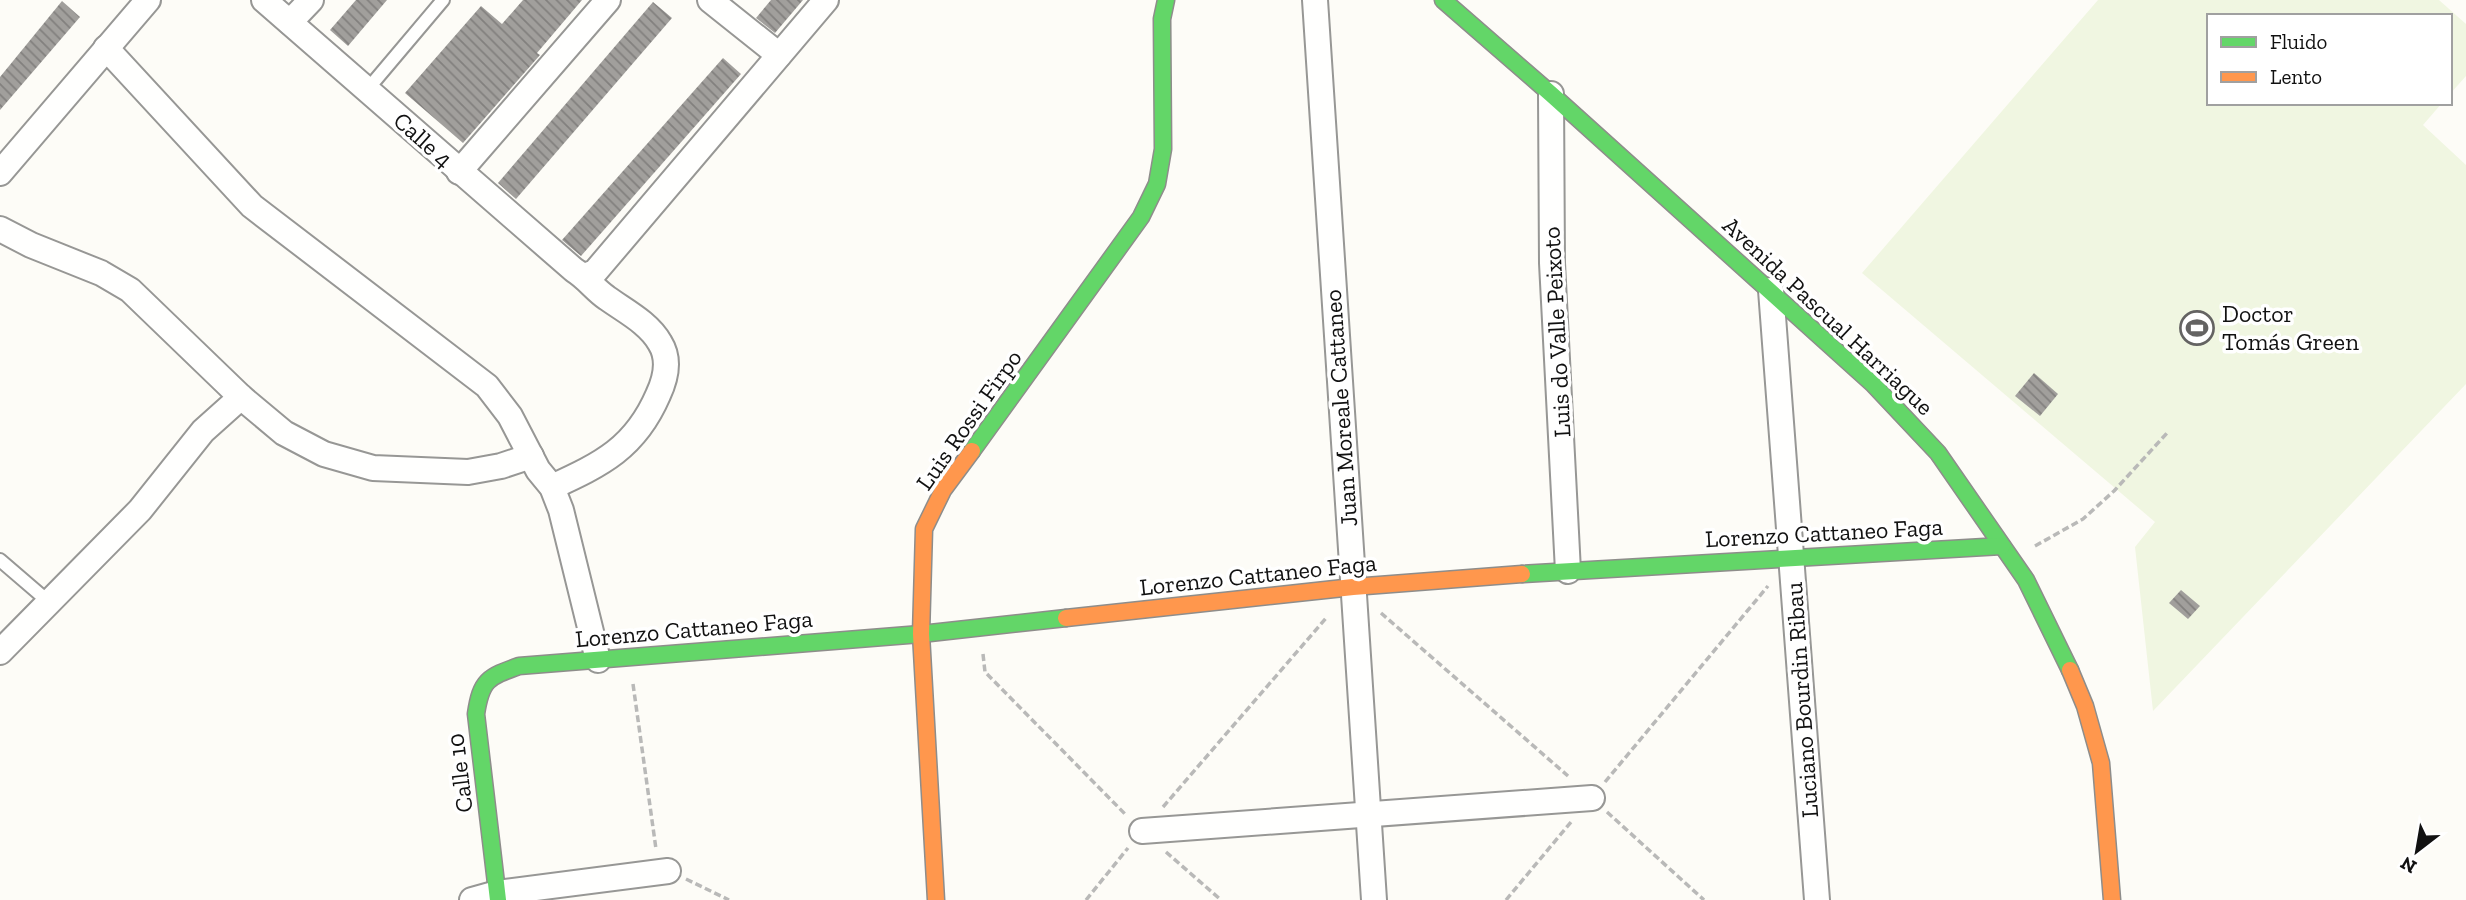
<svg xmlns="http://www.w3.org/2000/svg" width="2466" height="900" font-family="'Zilla Slab',serif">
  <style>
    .pitch { fill: #f0f6e1 }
    .building { fill: url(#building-back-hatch) }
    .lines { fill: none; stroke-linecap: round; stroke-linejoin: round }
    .lane-casing { stroke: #979795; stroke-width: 16 }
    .street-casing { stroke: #979795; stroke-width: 28 }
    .fast-casing { stroke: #8e8d8b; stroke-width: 19 }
    .slow-casing { stroke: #8e8d8b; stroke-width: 19 }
    .path { stroke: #b9b9b8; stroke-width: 3.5; stroke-dasharray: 7 3.5; stroke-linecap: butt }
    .lane { stroke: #fffffe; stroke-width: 12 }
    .street { stroke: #fffffe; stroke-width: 24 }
    .fast { stroke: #63d668; stroke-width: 16 }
    .slow { stroke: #ff974d; stroke-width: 16 }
    .labels { text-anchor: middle; stroke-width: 7; stroke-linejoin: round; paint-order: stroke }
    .street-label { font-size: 24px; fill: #111; stroke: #fff }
    .poi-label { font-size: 24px; fill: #111; stroke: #fff; text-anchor: start }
  </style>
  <defs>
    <pattern id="building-back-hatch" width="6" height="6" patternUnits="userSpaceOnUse" patternTransform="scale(1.75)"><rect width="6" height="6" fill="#a19f9c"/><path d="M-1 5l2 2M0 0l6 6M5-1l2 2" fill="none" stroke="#82807e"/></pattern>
  </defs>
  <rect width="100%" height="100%" fill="#fdfcf7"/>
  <!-- pitch -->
  <polygon class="pitch" points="2098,0 2439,0 2466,24 2466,76 2450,94 2450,16 2209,16 2209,103 2442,103 2423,125 2466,165 2466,384 2153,711 2135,547 2155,522 1862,273"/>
  <!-- building -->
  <g class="building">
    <polygon points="356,0 387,0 348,46 330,30"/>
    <polygon points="523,0 582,0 537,53 540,55 463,143 405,93 481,6 502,24"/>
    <polygon points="771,0 803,0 775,33 756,18"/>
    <polygon points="62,1 80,17 0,110 0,77"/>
    <polygon points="653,2 672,18 516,199 498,183"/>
    <polygon points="723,58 741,74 581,256 562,240"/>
    <polygon points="2034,373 2058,394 2040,416 2015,396"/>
    <polygon points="2181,590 2200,606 2188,619 2169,603"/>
  </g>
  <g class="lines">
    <!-- lane casing -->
    <g class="lane-casing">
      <g id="lane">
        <polyline points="367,90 443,0"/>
        <polyline points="0,560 50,603"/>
      </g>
    </g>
    <!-- street casing -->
    <g class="street-casing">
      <g id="street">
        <path d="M264,0l310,270c13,8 21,20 33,28 18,13 42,25 53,45 10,16 6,35 -2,52 -23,53 -56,69 -106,92"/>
        <polyline points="710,0 779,55"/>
        <polyline points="1315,0 1374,900"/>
        <polyline points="290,22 311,0"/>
        <polyline points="106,48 252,206 487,386 510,416 538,470 552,487 561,510 598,660"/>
        <polyline points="1551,94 1552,263 1568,571"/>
        <polyline points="459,172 608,0"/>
        <polyline points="0,173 148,0"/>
        <polyline points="0,229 31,245 101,273 130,290 241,397 284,433 324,454 373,468 468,472 501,466 531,456"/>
        <polyline points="585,276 595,272 826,0"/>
        <polyline points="1771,290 1817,900"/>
        <polyline points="0,652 140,510 203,431 241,397"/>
        <polyline points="1142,831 1592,798"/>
        <polyline points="472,900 497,893 668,871"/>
      </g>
    </g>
    <!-- fast casing -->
    <g class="fast-casing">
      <g id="fast">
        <polyline points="1443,0 1551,94 1873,384 1938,453 2026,580 2070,670"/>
        <polyline points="972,451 1141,217 1157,184 1163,149 1162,19 1166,0"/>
        <polyline points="1522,574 2002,546"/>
        <path d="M498,900l-22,-186c5,-34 12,-37 43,-48l402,-32 145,-16"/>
      </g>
    </g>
    <!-- slow casing -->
    <g class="slow-casing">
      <g id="slow">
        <polyline points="1066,618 1353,587 1522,574"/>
        <polyline points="2070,670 2085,706 2101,763 2112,900"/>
        <polyline points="936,900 921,634 924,529 943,490 972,451"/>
      </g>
    </g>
    <!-- path -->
    <g class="path">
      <polyline points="2035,546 2083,519 2114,491 2167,433"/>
      <polyline points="1381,613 1568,776"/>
      <polyline points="983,654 985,672 1127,816"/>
      <polyline points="633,684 656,849"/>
      <polyline points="1605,782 1768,586"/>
      <polyline points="1163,807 1327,617"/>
      <polyline points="1607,812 1704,900"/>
      <polyline points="1166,852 1221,900"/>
      <polyline points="686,879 729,900"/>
      <polyline points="1086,900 1128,848"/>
      <polyline points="1506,900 1571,822"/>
    </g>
    <!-- lane -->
    <use href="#lane" class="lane"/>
    <!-- street -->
    <use href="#street" class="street"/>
    <!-- fast -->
    <use href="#fast" class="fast"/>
    <!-- slow -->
    <use href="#slow" class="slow"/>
  </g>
  <!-- icons -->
  <defs>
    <g id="stadium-ring" transform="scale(1.75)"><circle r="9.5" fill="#fff" stroke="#646362" stroke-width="1.5"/><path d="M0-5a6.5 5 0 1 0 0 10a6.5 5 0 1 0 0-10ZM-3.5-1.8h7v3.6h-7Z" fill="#646362"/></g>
  </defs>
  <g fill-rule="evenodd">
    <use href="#stadium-ring" x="2197" y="328"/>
  </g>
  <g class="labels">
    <!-- street labels -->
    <g class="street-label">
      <text transform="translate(423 140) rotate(42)" y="8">Calle 4</text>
      <text transform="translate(1828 316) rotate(43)" y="8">Avenida Pascual Harriague</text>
      <text transform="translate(1557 332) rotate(-93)" y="8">Luis do Valle Peixoto</text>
      <text transform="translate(1341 408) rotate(-94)" y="8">Juan Moreale Cattaneo</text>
      <text transform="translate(969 420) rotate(-55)" y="8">Luis Rossi Firpo</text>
      <text transform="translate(1824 533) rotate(-3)" y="8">Lorenzo Cattaneo Faga</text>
      <text transform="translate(1258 575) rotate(-6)" y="8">Lorenzo Cattaneo Faga</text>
      <text transform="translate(694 629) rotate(-5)" y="8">Lorenzo Cattaneo Faga</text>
      <text transform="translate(1802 700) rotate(-94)" y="8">Luciano Bourdin Ribau</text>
      <text transform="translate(460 773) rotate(-97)" y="8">Calle 10</text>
    </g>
    <!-- poi labels -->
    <g class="poi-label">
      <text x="2222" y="322">Doctor<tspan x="2222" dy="28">Tomás Green</tspan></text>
    </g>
  </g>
  <!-- legend -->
  <rect x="2207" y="14" width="245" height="91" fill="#ffffff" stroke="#a0a0a0" stroke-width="2"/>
  <rect x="2221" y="37" width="35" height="10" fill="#63d668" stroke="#a0a0a0" stroke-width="2"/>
  <text x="2270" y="49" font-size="21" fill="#111111">Fluido</text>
  <rect x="2221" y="72" width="35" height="10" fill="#ff974d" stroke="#a0a0a0" stroke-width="2"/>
  <text x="2270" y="84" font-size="21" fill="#111111">Lento</text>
  <!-- north arrow -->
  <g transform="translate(2417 851) rotate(211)" stroke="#ffffff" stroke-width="5" paint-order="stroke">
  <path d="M0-5L12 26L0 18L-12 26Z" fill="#111111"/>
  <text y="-10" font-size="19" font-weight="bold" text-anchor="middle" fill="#111111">N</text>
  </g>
</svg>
